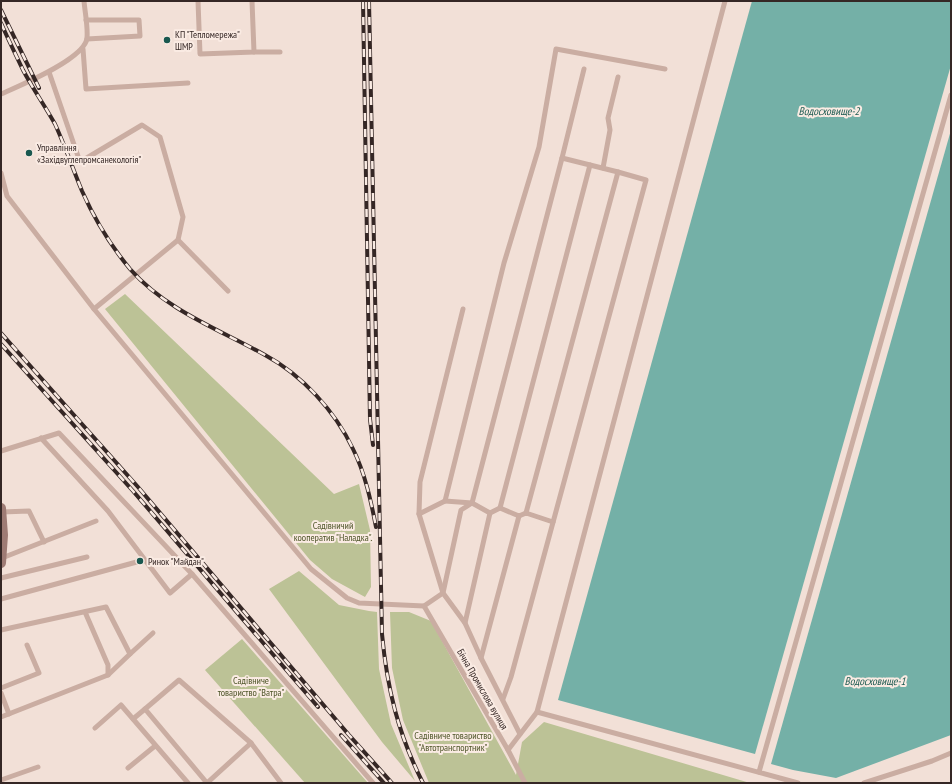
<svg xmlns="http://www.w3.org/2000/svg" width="952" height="784" font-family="'PT Sans Narrow',sans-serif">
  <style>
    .green { fill: #bcc296 }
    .water { fill: #74b0a7 }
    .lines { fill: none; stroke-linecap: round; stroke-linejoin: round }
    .lane { stroke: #caada2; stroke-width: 5 }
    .secondary { stroke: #9e7b74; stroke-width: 10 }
    .rail-casing { stroke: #352725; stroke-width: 4 }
    .rail { stroke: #faebe3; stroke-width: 2.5; stroke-dasharray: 8; stroke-linecap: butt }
    .poi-dot { fill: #19584f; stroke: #faebe3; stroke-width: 1.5 }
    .labels { text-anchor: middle; stroke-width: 4; stroke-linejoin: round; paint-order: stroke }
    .poi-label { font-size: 10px; fill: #352725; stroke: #faebe3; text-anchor: start }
    .park-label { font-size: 10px; fill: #4d5428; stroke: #faebe3 }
    .street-label { font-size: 10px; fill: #352725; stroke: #faebe3 }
    .water-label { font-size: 11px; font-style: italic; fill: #19584f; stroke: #faebe3 }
  </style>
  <rect width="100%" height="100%" fill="#f2e0d7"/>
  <!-- green -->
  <g class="green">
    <polygon points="125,294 334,494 359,484 370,530 371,587 365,597 332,579 310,560 105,309"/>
    <polygon points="299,571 339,605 369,611 377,612 379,669 391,724 415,781 382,742 269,589"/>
    <polygon points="390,612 409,612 431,621 516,775 522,742 544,722 750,783 429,783 403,720 392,668"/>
    <polygon points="242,639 368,783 305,783 205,670"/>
  </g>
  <!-- water -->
  <g class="water">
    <polygon points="752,1 951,1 951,65 755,754 558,700"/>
    <polygon points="951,130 951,735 836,778 793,770 771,764"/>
  </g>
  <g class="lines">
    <!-- lane -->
    <g class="lane">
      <polyline points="198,1 200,54 254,52 252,1"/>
      <polyline points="86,20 139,20 140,36 87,39"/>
      <polyline points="83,49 86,89 188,83"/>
      <polyline points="254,52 280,52"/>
      <polyline points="49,72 80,162 142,125 160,137 183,217 178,240 94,309"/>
      <path d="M1,94c18,-8 84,-35 86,-56 1,-12 -2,-25 -3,-37"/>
      <polyline points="562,158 584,69"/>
      <polyline points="590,165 618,172"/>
      <polyline points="603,168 610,130 608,118 618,77"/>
      <polyline points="1,173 7,196 94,309 311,569 347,598 359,603 424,606 443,593 461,510 472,503 562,158 590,165 500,508"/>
      <polyline points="178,240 228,291"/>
      <polyline points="463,309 420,482 419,514 443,593 465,623"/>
      <polyline points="41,438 108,511 170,593 192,574"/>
      <polyline points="1,451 59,433 192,574 373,783"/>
      <polyline points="2,512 29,511 44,542"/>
      <polyline points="490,513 465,623 481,658 520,734"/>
      <polyline points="419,514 445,501"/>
      <polyline points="553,522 526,513 519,516 500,508 490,513 472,503 445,501 504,263 539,147 556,49 665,69"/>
      <polyline points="2,558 96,521"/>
      <polyline points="1,578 87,557"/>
      <polyline points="1,599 144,560"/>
      <polyline points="424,606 508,750 525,783"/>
      <polyline points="85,612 108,665 108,675"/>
      <polyline points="1,630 106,607 130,654 108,675 1,717"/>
      <polyline points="130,654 153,633"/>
      <polyline points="481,658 519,516"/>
      <polyline points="1,688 39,673 27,645"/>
      <polyline points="1,693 9,714"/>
      <polyline points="503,699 511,677 646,180 618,172 526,513"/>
      <polyline points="537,712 798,783"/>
      <polyline points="133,719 145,709"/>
      <polyline points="95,728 121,705 188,783"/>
      <polyline points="508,750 537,712 725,1"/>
      <polyline points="128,768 155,746"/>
      <polyline points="759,772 951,95"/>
      <polyline points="1,780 38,767"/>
      <polyline points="207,783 145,709 179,680 251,743 281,783"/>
      <polyline points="207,783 251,743"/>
      <polyline points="864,783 932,761 951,753"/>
    </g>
    <!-- secondary -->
    <polyline class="secondary" points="1,508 3,535 1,563"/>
    <!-- rail casing -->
    <g class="rail-casing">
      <g id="rail">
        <polyline points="363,1 370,419 373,445"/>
        <path d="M369,1l13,633c5,54 16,100 41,149"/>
        <polyline points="1,10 39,88"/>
        <path d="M1,23c7,16 15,32 22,47 10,19 22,36 32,54 10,22 18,45 27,67 12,27 29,55 48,78 36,41 88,60 135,86 37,20 70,56 88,94 12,24 18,52 23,78"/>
        <polyline points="1,333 138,487 349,735 392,783"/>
        <polyline points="1,344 133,491 318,707"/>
        <polyline points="341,735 384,783"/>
      </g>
    </g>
    <!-- rail -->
    <use href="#rail" class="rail"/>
  </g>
  <!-- markers -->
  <g class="poi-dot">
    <circle cx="167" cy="40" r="4"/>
    <circle cx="29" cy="153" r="4"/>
    <circle cx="140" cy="561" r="4"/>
  </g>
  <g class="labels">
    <!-- poi labels -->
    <g class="poi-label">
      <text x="175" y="38">КП "Тепломережа"<tspan x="175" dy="12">ШМР</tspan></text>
      <text x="37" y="151">Управління<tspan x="37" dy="12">«Західвуглепромсанекологія"</tspan></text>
      <text x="148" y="565">Ринок "Майдан"</text>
    </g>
    <!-- park labels -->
    <g class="park-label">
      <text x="333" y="529">Садівничий<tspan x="333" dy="12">кооператив "Наладка".</tspan></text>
      <text x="251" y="684">Садівниче<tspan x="251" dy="12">товариство "Ватра"</tspan></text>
      <text x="453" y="739">Садівниче товариство<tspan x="453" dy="12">"Автотранспортник"</tspan></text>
    </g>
    <!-- street labels -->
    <g class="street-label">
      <text transform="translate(483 689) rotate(60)" y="4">Бічна Промислова вулиця</text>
    </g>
    <!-- water labels -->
    <g class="water-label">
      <text x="829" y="115">Водосховище-2</text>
      <text x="875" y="685">Водосховище-1</text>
    </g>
  </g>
  <!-- border -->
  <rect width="952" height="784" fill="none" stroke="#352725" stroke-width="4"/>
</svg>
